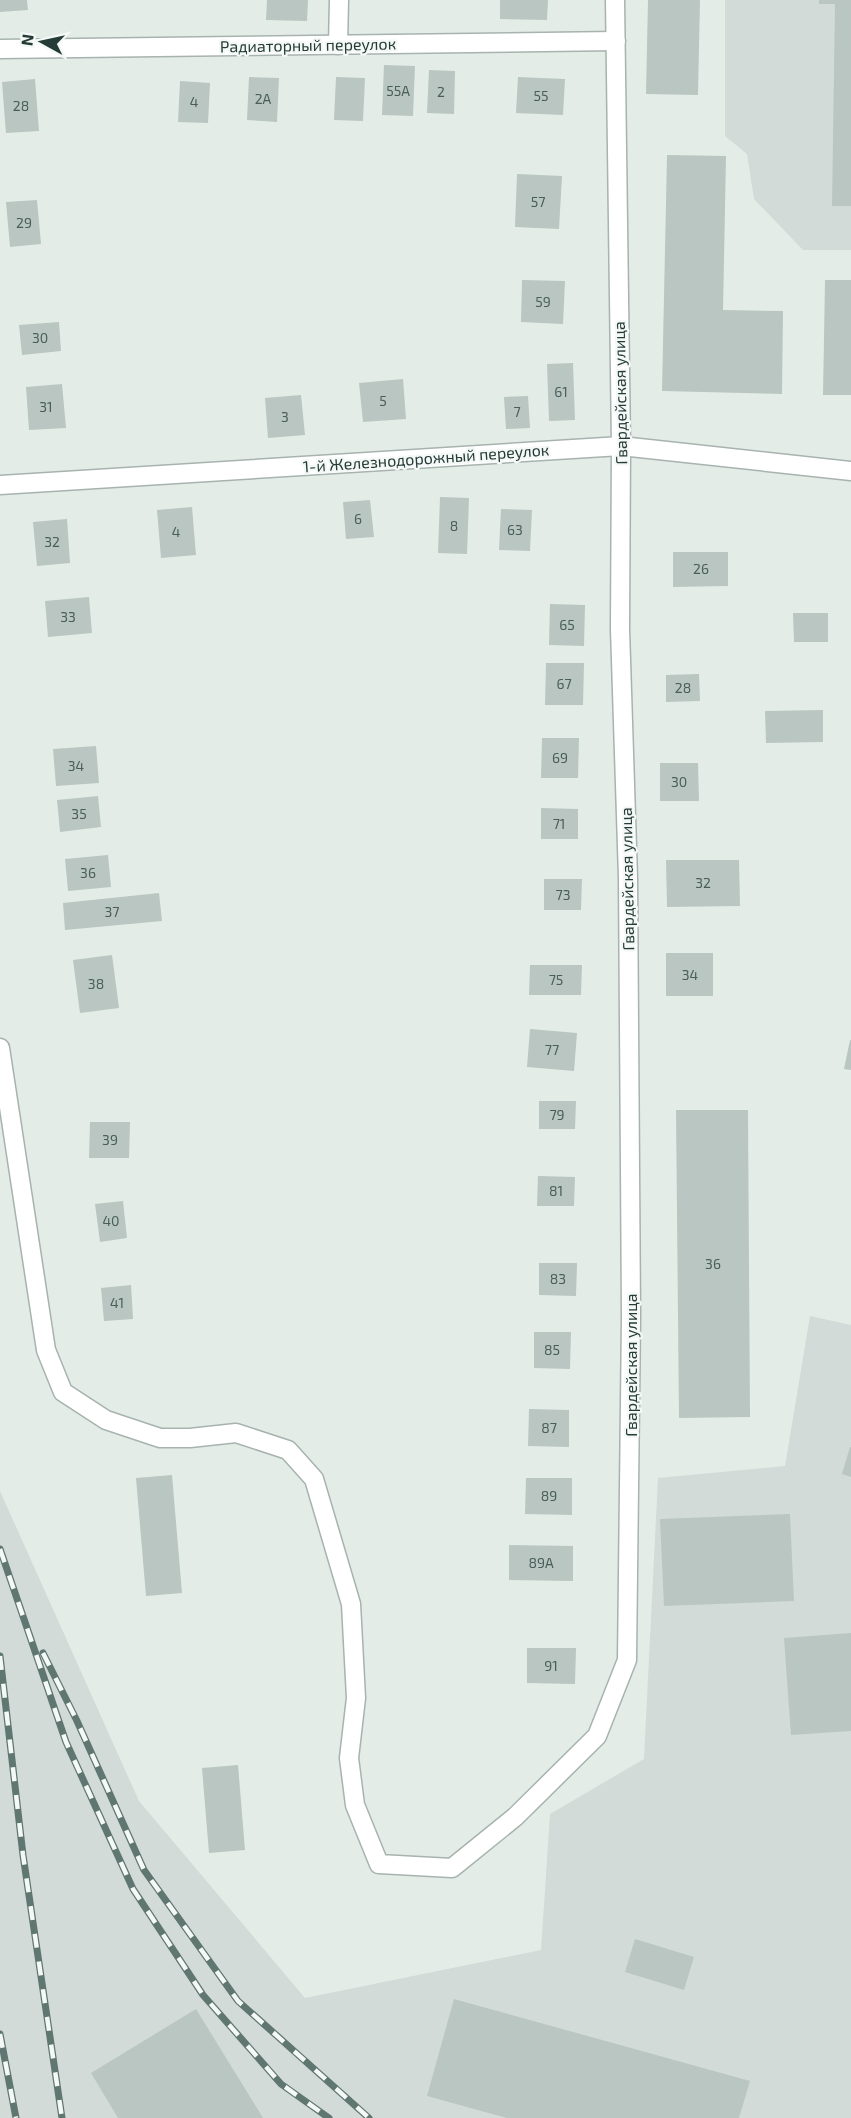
<svg xmlns="http://www.w3.org/2000/svg" width="851" height="2118" font-family="'Exo 2',sans-serif">
  <style>
    .built { fill: #d2dbd7 }
    .building { fill: #b9c6c1 }
    .lines { fill: none; stroke-linecap: round; stroke-linejoin: round }
    .street-casing { stroke: #a7b3af; stroke-width: 21 }
    .street { stroke: #fff; stroke-width: 18 }
    .rail-casing { stroke: #607771; stroke-width: 7 }
    .rail { stroke: #f4f8f6; stroke-width: 4.5; stroke-dasharray: 14; stroke-linecap: butt }
    .labels { text-anchor: middle; stroke-width: 4.5; stroke-linejoin: round; paint-order: stroke }
    .number-label { font-size: 14px; fill: #4a5e59 }
    .street-label { font-size: 16px; fill: #253b36; stroke: #f4f8f6 }
  </style>
  <rect width="100%" height="100%" fill="#e4ece8"/>
  <!-- built -->
  <g class="built">
    <polygon points="725,0 851,0 851,250 803,250 754,199 747,154 725,136"/>
    <polygon points="810,1316 851,1325 851,2118 0,2118 0,1491 139,1801 305,1998 541,1950 550,1814 644,1759 658,1478 785,1466"/>
  </g>
  <!-- building -->
  <g class="building">
    <polygon points="0,0 27,0 28,10 0,12"/>
    <polygon points="267,0 308,0 307,21 266,20"/>
    <polygon points="500,0 548,0 547,20 500,19"/>
    <polygon points="648,0 700,0 698,95 646,94"/>
    <polygon points="819,0 851,0 851,206 832,206 835,4 819,4"/>
    <polygon points="384,65 415,66 413,116 382,115"/>
    <polygon points="429,70 455,71 454,114 427,113"/>
    <polygon points="249,77 279,78 277,122 247,120"/>
    <polygon points="336,77 365,78 363,121 334,120"/>
    <polygon points="518,77 565,79 563,115 516,113"/>
    <polygon points="35,79 39,131 6,133 2,82"/>
    <polygon points="180,81 210,83 208,123 178,122"/>
    <polygon points="667,155 726,156 723,310 783,311 782,394 662,391"/>
    <polygon points="517,174 562,176 559,229 515,227"/>
    <polygon points="37,200 41,244 10,247 6,202"/>
    <polygon points="522,280 565,281 563,324 521,322"/>
    <polygon points="825,280 851,280 851,395 823,395"/>
    <polygon points="59,322 61,351 22,355 19,325"/>
    <polygon points="573,363 575,420 549,421 547,364"/>
    <polygon points="403,379 406,419 363,422 359,383"/>
    <polygon points="62,384 66,428 29,430 26,387"/>
    <polygon points="301,395 305,435 268,438 265,398"/>
    <polygon points="528,396 530,428 506,429 504,397"/>
    <polygon points="440,497 469,498 467,554 438,553"/>
    <polygon points="370,500 374,537 346,539 343,502"/>
    <polygon points="192,507 196,555 161,558 157,510"/>
    <polygon points="501,509 532,510 530,551 499,550"/>
    <polygon points="67,519 70,563 37,566 33,522"/>
    <polygon points="673,552 728,552 728,586 673,587"/>
    <polygon points="89,597 92,633 48,637 45,601"/>
    <polygon points="550,604 585,605 584,646 549,645"/>
    <polygon points="793,613 828,613 828,642 794,642"/>
    <polygon points="546,663 584,663 583,705 545,705"/>
    <polygon points="699,674 700,701 666,702 666,675"/>
    <polygon points="823,710 823,742 766,743 765,711"/>
    <polygon points="542,738 579,738 578,778 541,778"/>
    <polygon points="96,746 99,783 56,786 53,749"/>
    <polygon points="660,763 698,763 699,801 660,801"/>
    <polygon points="98,796 101,827 60,832 57,800"/>
    <polygon points="541,808 578,809 578,839 541,839"/>
    <polygon points="108,855 111,887 68,891 65,859"/>
    <polygon points="666,860 739,860 740,906 667,907"/>
    <polygon points="544,879 582,879 581,910 544,910"/>
    <polygon points="159,893 162,921 65,930 63,903"/>
    <rect x="666" y="953" width="47" height="43"/>
    <polygon points="112,955 119,1008 80,1013 73,960"/>
    <polygon points="530,965 582,965 581,995 529,995"/>
    <polygon points="530,1029 577,1033 574,1071 527,1067"/>
    <polygon points="850,1040 851,1040 851,1070 844,1069"/>
    <polygon points="539,1101 576,1101 575,1129 539,1129"/>
    <polygon points="676,1110 748,1110 750,1417 679,1418"/>
    <polygon points="90,1122 130,1122 129,1158 89,1158"/>
    <polygon points="538,1176 575,1177 574,1206 537,1206"/>
    <polygon points="123,1201 127,1238 100,1242 95,1204"/>
    <polygon points="539,1263 577,1263 576,1296 539,1295"/>
    <polygon points="131,1285 133,1319 104,1321 101,1288"/>
    <polygon points="534,1332 571,1332 570,1369 534,1368"/>
    <polygon points="529,1409 569,1410 569,1447 528,1446"/>
    <polygon points="850,1447 851,1447 851,1477 842,1474"/>
    <polygon points="172,1475 182,1593 146,1596 136,1478"/>
    <polygon points="526,1478 572,1478 572,1515 525,1514"/>
    <polygon points="790,1514 794,1601 664,1606 660,1519"/>
    <polygon points="509,1545 573,1546 573,1581 509,1580"/>
    <polygon points="851,1633 851,1731 791,1735 784,1638"/>
    <polygon points="527,1648 576,1648 575,1684 527,1683"/>
    <polygon points="238,1765 245,1850 209,1853 202,1768"/>
    <polygon points="635,1939 694,1957 684,1990 625,1972"/>
    <polygon points="454,1999 750,2081 739,2118 507,2118 427,2096"/>
    <polygon points="196,2009 263,2118 118,2118 91,2073"/>
  </g>
  <g class="lines">
    <!-- street casing -->
    <g class="street-casing">
      <g id="street">
        <polyline points="338,45 339,0"/>
        <polyline points="0,49 616,41"/>
        <polyline points="0,485 621,446 851,471"/>
        <polyline points="0,1048 46,1350 63,1392 106,1420 160,1438 190,1438 236,1433 288,1450 314,1479 351,1604 356,1698 349,1758 355,1805 379,1864 452,1868 515,1817 597,1736 627,1660 631,1316 628,878 620,629 621,446 615,0"/>
      </g>
    </g>
    <!-- street -->
    <use href="#street" class="street"/>
    <!-- rail casing -->
    <g class="rail-casing">
      <g id="rail">
        <polyline points="0,1549 66,1742 133,1889 203,1995 281,2084 329,2118"/>
        <polyline points="43,1653 77,1721 144,1870 238,2001 369,2118"/>
        <polyline points="0,1656 23,1855 62,2118"/>
        <polyline points="0,2034 16,2118"/>
      </g>
    </g>
    <!-- rail -->
    <use href="#rail" class="rail"/>
  </g>
  <g class="labels">
    <!-- number labels -->
    <g class="number-label">
      <text x="398" y="96">55А</text>
      <text x="441" y="97">2</text>
      <text x="541" y="101">55</text>
      <text x="263" y="104">2А</text>
      <text x="194" y="107">4</text>
      <text x="21" y="111">28</text>
      <text x="538" y="207">57</text>
      <text x="24" y="228">29</text>
      <text x="543" y="307">59</text>
      <text x="40" y="343">30</text>
      <text x="561" y="397">61</text>
      <text x="383" y="406">5</text>
      <text x="46" y="412">31</text>
      <text x="517" y="417">7</text>
      <text x="285" y="422">3</text>
      <text x="358" y="524">6</text>
      <text x="454" y="531">8</text>
      <text x="515" y="535">63</text>
      <text x="176" y="537">4</text>
      <text x="52" y="547">32</text>
      <text x="701" y="574">26</text>
      <text x="68" y="622">33</text>
      <text x="567" y="630">65</text>
      <text x="564" y="689">67</text>
      <text x="683" y="693">28</text>
      <text x="560" y="763">69</text>
      <text x="76" y="771">34</text>
      <text x="679" y="787">30</text>
      <text x="79" y="819">35</text>
      <text x="559" y="829">71</text>
      <text x="88" y="878">36</text>
      <text x="703" y="888">32</text>
      <text x="563" y="900">73</text>
      <text x="112" y="917">37</text>
      <text x="690" y="980">34</text>
      <text x="556" y="985">75</text>
      <text x="96" y="989">38</text>
      <text x="552" y="1055">77</text>
      <text x="557" y="1120">79</text>
      <text x="110" y="1145">39</text>
      <text x="556" y="1196">81</text>
      <text x="111" y="1226">40</text>
      <text x="713" y="1269">36</text>
      <text x="558" y="1284">83</text>
      <text x="117" y="1308">41</text>
      <text x="552" y="1355">85</text>
      <text x="549" y="1433">87</text>
      <text x="549" y="1501">89</text>
      <text x="541" y="1568">89А</text>
      <text x="551" y="1671">91</text>
    </g>
    <!-- street labels -->
    <g class="street-label">
      <text transform="translate(308 45) rotate(-1)" y="6">Радиаторный переулок</text>
      <text transform="translate(620 393) rotate(-91)" y="6">Гвардейская улица</text>
      <text transform="translate(426 458) rotate(-4)" y="6">1-й Железнодорожный переулок</text>
      <text transform="translate(627 879) rotate(-91)" y="6">Гвардейская улица</text>
      <text transform="translate(631 1365) rotate(-90)" y="6">Гвардейская улица</text>
    </g>
  </g>
  <!-- north arrow -->
  <g transform="translate(42 42) rotate(278)" stroke="#f4f8f6" stroke-width="4.5" paint-order="stroke">
  <path d="M0-4.5L10 22L0 15L-10 22Z" fill="#253b36"/>
  <text y="-9" font-size="16" font-weight="bold" text-anchor="middle" fill="#253b36">N</text>
  </g>
</svg>
